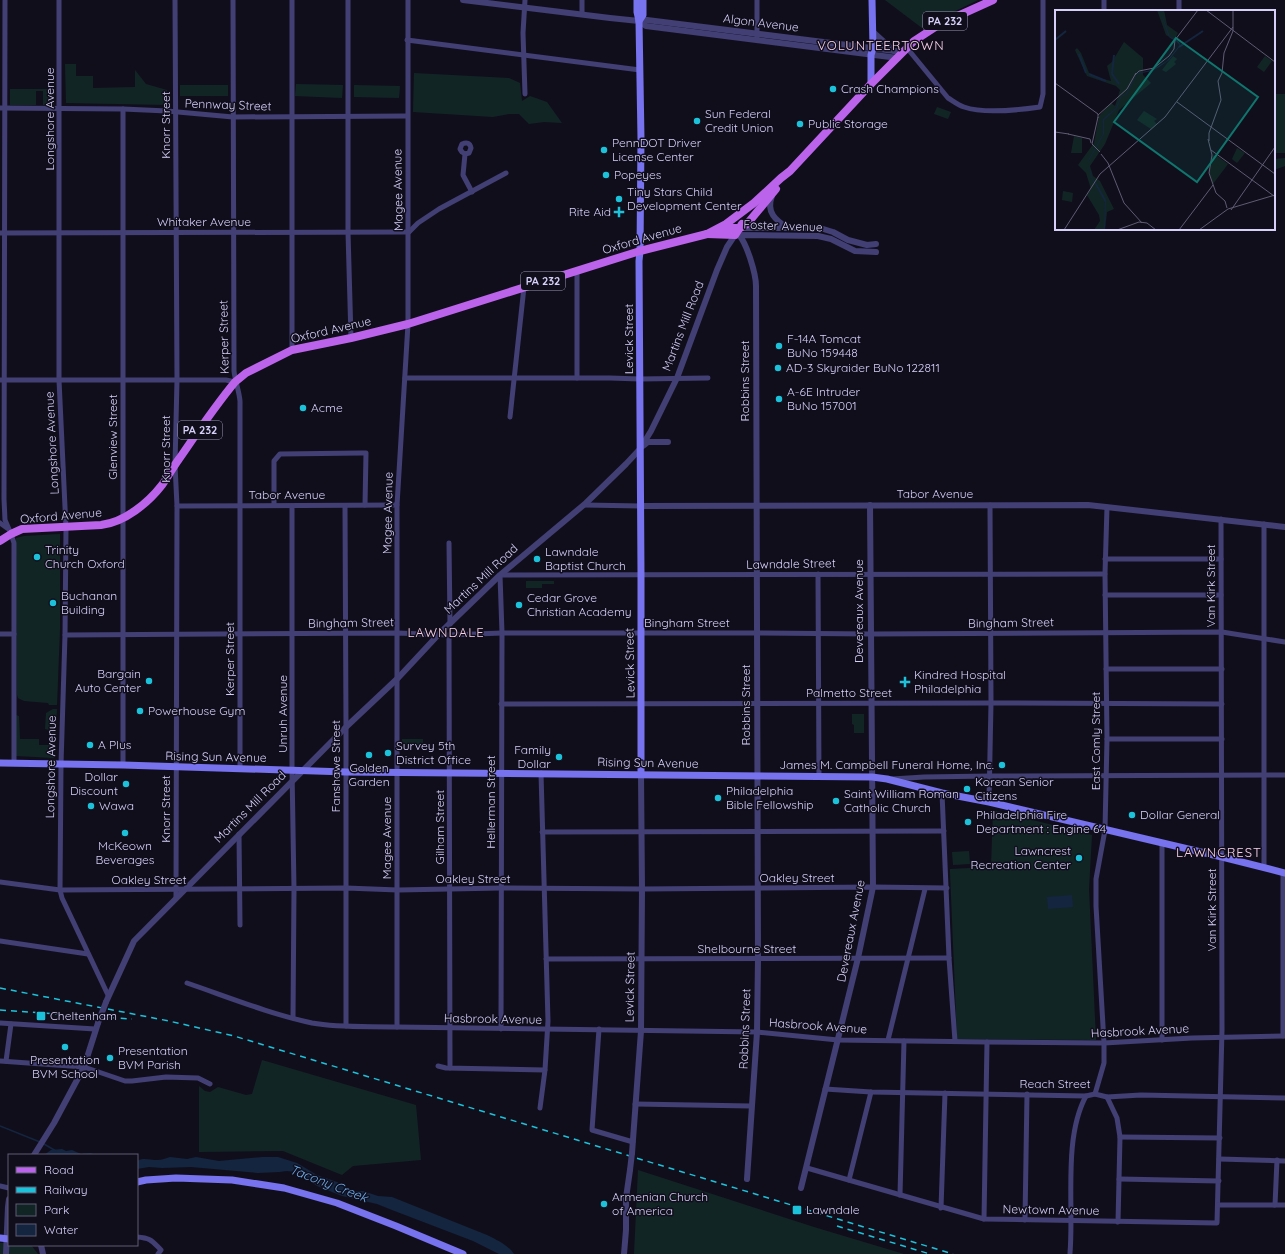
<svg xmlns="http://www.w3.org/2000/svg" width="1285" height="1254" font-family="Quicksand,sans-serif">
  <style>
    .green { fill: #122525 }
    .water { fill: #142540 }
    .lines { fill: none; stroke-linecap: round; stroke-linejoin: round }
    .stream { stroke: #142540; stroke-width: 1.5 }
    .minor { stroke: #423f75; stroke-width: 5 }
    .tertiary { stroke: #423f75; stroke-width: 6 }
    .secondary { stroke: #7772ed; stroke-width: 7 }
    .primary { stroke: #bb64eb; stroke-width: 8 }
    .rail { stroke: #1bc2d9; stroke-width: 1.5; stroke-dasharray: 6 5; stroke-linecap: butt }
    .tertiary-bridge { stroke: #423f75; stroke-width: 6 }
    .poi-dot { fill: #1bc2d9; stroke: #110e1c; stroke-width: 1.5 }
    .labels { text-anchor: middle; stroke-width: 3; stroke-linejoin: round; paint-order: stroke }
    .shield { fill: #110e1c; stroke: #9a95b7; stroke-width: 1 }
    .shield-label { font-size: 11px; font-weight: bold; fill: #d5cff9 }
    .street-label { font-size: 12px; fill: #d5cff9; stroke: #110e1c }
    .poi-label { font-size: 12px; fill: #d5cff9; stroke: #110e1c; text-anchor: start }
    .neighbourhood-label { font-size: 13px; letter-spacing: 1px; fill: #f9d1ea; stroke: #110e1c }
    .water-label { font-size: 13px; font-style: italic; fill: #6aadec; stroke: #110e1c }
    .inset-river { fill: none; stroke: #142540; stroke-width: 2 }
    .inset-road { fill: none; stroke: #5f5b74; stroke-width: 1 }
    .view { fill: #0f766e; fill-opacity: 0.15; stroke: #0f766e; stroke-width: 2 }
    .inset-edge { fill: none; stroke: #d5cff9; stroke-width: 2 }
  </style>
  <rect width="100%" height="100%" fill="#110e1c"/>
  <!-- green -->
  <g class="green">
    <polygon points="885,0 978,0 935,21 922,28"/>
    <polygon points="65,64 76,64 76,76 93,76 93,88 135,87 135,70 146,84 167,90 167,105 66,103"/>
    <polygon points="414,73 509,78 520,83 522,101 530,96 547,102 562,123 544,122 529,124 519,114 509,114 493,117 413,112"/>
    <polygon points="296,84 343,85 342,98 295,96"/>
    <rect x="180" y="85" width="48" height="11"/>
    <polygon points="354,85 400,86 399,98 354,97"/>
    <polygon points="10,89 54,89 54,105 43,105 43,91 36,91 36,105 10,105"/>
    <rect x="1274" y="94" width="11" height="59"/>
    <polygon points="937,107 951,112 948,119 934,114"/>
    <polygon points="1285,158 1285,166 1274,170 1274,159"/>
    <polygon points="60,534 60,629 57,705 49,705 48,703 24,701 18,698 17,695 16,538 24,536"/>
    <polygon points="526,581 554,581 554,584 542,584 542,588 526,588"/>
    <polygon points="53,709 57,709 54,758 16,756 16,715 19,716 20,739 39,739 39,745 49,745 49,730 45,729 46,713"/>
    <polygon points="852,714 864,714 864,733 854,733 854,725 852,724"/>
    <polygon points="402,739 423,739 423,746 402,745"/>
    <polygon points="993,810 1092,835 1089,889 1096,1040 957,1039 950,872 950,869 991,867"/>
    <polygon points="969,851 970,864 953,865 952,852"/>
    <polygon points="262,1060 416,1105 421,1160 353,1166 342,1175 283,1151 199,1152 199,1086 205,1091 210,1092 218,1087 246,1095 252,1094"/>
    <polygon points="638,1170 814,1227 904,1254 634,1254"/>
    <polygon points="0,1243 9,1243 9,1245 31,1245 38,1254 0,1254"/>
  </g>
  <!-- water -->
  <g class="water">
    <polygon points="1072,895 1073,907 1048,909 1047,897"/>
    <polygon points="62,1149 66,1151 72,1150 81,1154 90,1153 98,1155 44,1155 51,1150"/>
    <path d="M170,1157l17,2 9,-2 23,4 43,-4h16l19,6 20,12 20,7 17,9h9l15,5 14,1 95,38c10,5 21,10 27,19h-15l-26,-13 -81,-31 -15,-6 -35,-8 -25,-10 -17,-12 -5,-2 -8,-1 -8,1 -21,1 -67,-6 -29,1 -13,-1 -12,2v-8c6,-4 13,-1 20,-1 5,0 9,-2 13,-3z"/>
  </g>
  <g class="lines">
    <!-- stream -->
    <g class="stream">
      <polyline points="0,1126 40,1142"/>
      <polyline points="44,1144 56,1151"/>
    </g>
    <!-- minor -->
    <g class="minor">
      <polyline points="5,0 4,499 5,520 11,534 14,543 14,763"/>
      <polyline points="59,0 59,380 66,528 65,635 61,764 60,890 62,898 108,995"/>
      <polyline points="175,0 177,380 175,465 177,506 176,897"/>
      <path d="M233,0l1,371c1,10 5,19 6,30v367"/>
      <polyline points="292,0 292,350"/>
      <polyline points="348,0 348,232 351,338"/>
      <polyline points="525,0 523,33 525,94"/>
      <polyline points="582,0 582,14"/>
      <polyline points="1179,0 1179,11"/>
      <polyline points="1104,11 1104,0"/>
      <polyline points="757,37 757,0"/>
      <polyline points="407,40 640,70"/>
      <path d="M907,48l41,50c5,3 10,7 16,9 20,7 55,3 76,0l3,-13v-94"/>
      <polyline points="0,108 123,109 167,111 233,117 407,116"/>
      <path d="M465,154l-3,-2 -2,-3 2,-5c5,-2 8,-1 9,4l-2,5 -4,1 -2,21 9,17"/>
      <polyline points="409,232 418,223 439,209 506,173"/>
      <polyline points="0,233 409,232"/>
      <polyline points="405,378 610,378 640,379 708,378"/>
      <polyline points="577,378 577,271"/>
      <polyline points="0,380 226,380 235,382"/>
      <polyline points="510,417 524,287"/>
      <polyline points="274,505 274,461 280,454 362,453 366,453 365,505"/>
      <polyline points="584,505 641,506"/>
      <polyline points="177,506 397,505"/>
      <polyline points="292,506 292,769 294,889 293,1018"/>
      <polyline points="345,506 346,727 346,1026"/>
      <polyline points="0,523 7,528"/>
      <polyline points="1264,524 1264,868"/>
      <polyline points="449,543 450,624"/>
      <polyline points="1105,559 1221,559"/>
      <polyline points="818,574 819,777"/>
      <polyline points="1105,595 1221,595"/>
      <polyline points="0,634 14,634"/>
      <polyline points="65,635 397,633 449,635 502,633 757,633 871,634 1222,632 1285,642"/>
      <polyline points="449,635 450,1068"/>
      <polyline points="1106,669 1222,669"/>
      <polyline points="501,704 991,703 1222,704"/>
      <polyline points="1107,739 1222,739"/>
      <polyline points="123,765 123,109"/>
      <polyline points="892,779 924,777 990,776 1285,775"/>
      <polyline points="942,793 949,958 955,1041"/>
      <polyline points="989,802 991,703 990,505"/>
      <polyline points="542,832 944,831"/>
      <polyline points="239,834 240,925"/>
      <polyline points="1162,843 1162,1040"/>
      <polyline points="0,882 60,890 346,888 398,890 501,888 642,889 873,887 947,888"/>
      <polyline points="0,941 88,954"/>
      <polyline points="546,959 949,958"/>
      <path d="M187,983c41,14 83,31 125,40 28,5 57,3 85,4l360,5 81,8 149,2 117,1 88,-5 93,-2"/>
      <polyline points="0,1023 95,1029"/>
      <polyline points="397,1027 397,505 408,324 408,0"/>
      <polyline points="501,1029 502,633 500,575 1105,574"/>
      <polyline points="599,1029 592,1130 633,1142"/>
      <polyline points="1283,1036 1283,873"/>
      <polyline points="888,1040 925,889"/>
      <polyline points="0,1061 84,1067 125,1081 132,1081 166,1077 198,1078 210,1084"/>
      <polyline points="6,1061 11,1024"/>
      <polyline points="438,1066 446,1068 545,1070"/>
      <polyline points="825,1089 871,1092 1086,1096 1095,1094 1107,1097 1141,1095 1285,1098"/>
      <polyline points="1095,1094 1104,1063 1104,1043 1096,906 1096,879 1105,830 1107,739 1105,574 1107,507"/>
      <polyline points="1107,1097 1117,1118 1120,1137 1118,1222"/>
      <polyline points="635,1104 751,1106"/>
      <polyline points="540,1108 545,1070 548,1021 541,773"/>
      <polyline points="1120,1137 1220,1138"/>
      <polyline points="1219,1159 1285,1161"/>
      <polyline points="807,1168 984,1219 1217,1223 1222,1030 1221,519"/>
      <polyline points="1119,1179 1219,1181"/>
      <polyline points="849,1180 871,1092"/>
      <polyline points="0,1186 9,1188"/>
      <polyline points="900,1195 904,1041"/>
      <polyline points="1218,1205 1285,1205"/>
      <polyline points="1275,1205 1277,1160"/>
      <polyline points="941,1208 945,1093"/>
      <polyline points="984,1219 987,1042"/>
      <polyline points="1025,1220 1027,1094"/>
      <path d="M137,1237c14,1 15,4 24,13l-3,4"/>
      <path d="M1070,1253c4,-48 -7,-115 16,-157"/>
    </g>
    <!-- tertiary -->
    <g class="tertiary">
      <polyline points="463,0 610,18 639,21 647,20 903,52"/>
      <polyline points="639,21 646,26 898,58"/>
      <polyline points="873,32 894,51"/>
      <path d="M772,196c-6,16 3,24 16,32"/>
      <polyline points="741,228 820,228 833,232 848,240 867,245 876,244"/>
      <path d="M739,235c8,9 17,39 17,51l2,673 -1,73 -10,147"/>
      <polyline points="643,446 648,442 668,442"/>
      <polyline points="641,506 1088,505 1285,527"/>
      <polyline points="106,1002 134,941 346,727 398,678 439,634 500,575 586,503 626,464 640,449 651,431 677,378 717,270 727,247 735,235 818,236 831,239 855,251 876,252"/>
      <polyline points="632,1153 641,1031 642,889 641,774"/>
      <polyline points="34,1155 54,1123 84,1067 98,1023"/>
      <polyline points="801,1188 858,958 873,887 870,505"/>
      <polyline points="41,1245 43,1254"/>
      <polyline points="6,1254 8,1207 9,1199"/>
      <polyline points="624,1254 626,1230 626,1198 630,1170"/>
    </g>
    <!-- secondary -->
    <g class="secondary">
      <polyline points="637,0 637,12 639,21 641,139 640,251 639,261 641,574 641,774"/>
      <polyline points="639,21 643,15 643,0"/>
      <polyline points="871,84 871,55 873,48 872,0"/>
      <polyline points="0,763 123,765 346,772 872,777 887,779 942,793 989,802 1222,857 1285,873"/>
      <polyline points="137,1182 146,1180 176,1178 232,1180 284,1188 337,1203 396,1226 463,1254"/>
      <polyline points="0,1238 9,1239"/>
    </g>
    <!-- primary -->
    <g class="primary">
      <polyline points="721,228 740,228 747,224 776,189"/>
      <polyline points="707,234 735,235 742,224"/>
      <path d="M0,541l11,-7 11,-5 79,-4c24,-3 47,-22 61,-40 6,-8 11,-18 17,-26 18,-26 36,-53 56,-77l11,-9 46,-23 59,-12 57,-14 232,-73 67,-17 19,-10 28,-21 27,-25 9,-7 81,-87 43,-43 26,-17 53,-24"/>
    </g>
    <!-- rail -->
    <g class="rail">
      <polyline points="0,988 169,1021 234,1036 953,1254"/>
      <polyline points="0,1010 132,1019"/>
      <polyline points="837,1226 930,1254"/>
    </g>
    <!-- tertiary-bridge -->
    <g class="tertiary-bridge">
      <polyline points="98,1023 106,1002"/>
      <polyline points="630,1170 632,1153"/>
    </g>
  </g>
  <!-- markers -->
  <g class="poi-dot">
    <circle cx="833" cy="89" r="4"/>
    <circle cx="697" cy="121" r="4"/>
    <circle cx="800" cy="124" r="4"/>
    <circle cx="604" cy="150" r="4"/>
    <circle cx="606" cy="175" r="4"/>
    <circle cx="619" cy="199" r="4"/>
    <path d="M617 206h4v4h4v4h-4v4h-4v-4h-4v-4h4z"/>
    <circle cx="779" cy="346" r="4"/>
    <circle cx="778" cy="368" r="4"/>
    <circle cx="779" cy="399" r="4"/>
    <circle cx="303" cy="408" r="4"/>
    <circle cx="37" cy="557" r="4"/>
    <circle cx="537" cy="559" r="4"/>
    <circle cx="53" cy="603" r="4"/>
    <circle cx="519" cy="605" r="4"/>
    <circle cx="149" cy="681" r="4"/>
    <path d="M903 676h4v4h4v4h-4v4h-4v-4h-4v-4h4z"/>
    <circle cx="140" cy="711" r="4"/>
    <circle cx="90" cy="745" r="4"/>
    <circle cx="388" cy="753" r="4"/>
    <circle cx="369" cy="755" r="4"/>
    <circle cx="559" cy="757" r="4"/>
    <circle cx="1002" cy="765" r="4"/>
    <circle cx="126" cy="784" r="4"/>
    <circle cx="967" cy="789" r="4"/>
    <circle cx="718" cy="798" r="4"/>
    <circle cx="836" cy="801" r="4"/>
    <circle cx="91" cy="806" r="4"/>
    <circle cx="1132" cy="815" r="4"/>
    <circle cx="968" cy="822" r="4"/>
    <circle cx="125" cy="833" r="4"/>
    <circle cx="1079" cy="858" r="4"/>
    <rect x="36" y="1011" width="10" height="10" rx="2"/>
    <circle cx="65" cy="1047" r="4"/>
    <circle cx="110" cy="1058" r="4"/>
    <circle cx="604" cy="1204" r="4"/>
    <rect x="792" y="1205" width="10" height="10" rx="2"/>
  </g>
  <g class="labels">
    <!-- shield labels -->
    <g class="shield">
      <rect x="923" y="12" width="44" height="18" rx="3"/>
      <rect x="521" y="272" width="44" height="18" rx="3"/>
      <rect x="178" y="421" width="44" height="18" rx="3"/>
    </g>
    <g class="shield-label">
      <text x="945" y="25">PA 232</text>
      <text x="543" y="285">PA 232</text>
      <text x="200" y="434">PA 232</text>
    </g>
    <!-- street labels -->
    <g class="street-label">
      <text transform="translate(761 23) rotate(7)" y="4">Algon Avenue</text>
      <text transform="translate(228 105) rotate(2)" y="4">Pennway Street</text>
      <text transform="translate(50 119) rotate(-90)" y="4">Longshore Avenue</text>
      <text transform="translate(166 125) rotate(-90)" y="4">Knorr Street</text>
      <text transform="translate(398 190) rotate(-91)" y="4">Magee Avenue</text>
      <text x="204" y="226">Whitaker Avenue</text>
      <text transform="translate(783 226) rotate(2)" y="4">Foster Avenue</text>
      <text transform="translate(642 239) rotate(-16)" y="4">Oxford Avenue</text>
      <text transform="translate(683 326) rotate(-69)" y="4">Martins Mill Road</text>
      <text transform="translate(331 330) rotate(-13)" y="4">Oxford Avenue</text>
      <text transform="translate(224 337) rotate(-91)" y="4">Kerper Street</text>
      <text transform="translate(629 339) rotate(-90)" y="4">Levick Street</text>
      <text transform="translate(745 381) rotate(-90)" y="4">Robbins Street</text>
      <text transform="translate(113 437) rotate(-90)" y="4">Glenview Street</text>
      <text transform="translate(52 443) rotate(-93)" y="4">Longshore Avenue</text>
      <text transform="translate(166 449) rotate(-90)" y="4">Knorr Street</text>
      <text x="935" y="498">Tabor Avenue</text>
      <text x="287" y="499">Tabor Avenue</text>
      <text transform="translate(388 513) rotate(-89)" y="4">Magee Avenue</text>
      <text transform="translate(61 516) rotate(-5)" y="4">Oxford Avenue</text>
      <text transform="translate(791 564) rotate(-1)" y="4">Lawndale Street</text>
      <text transform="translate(481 579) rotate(-43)" y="4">Martins Mill Road</text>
      <text transform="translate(1211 586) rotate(-90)" y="4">Van Kirk Street</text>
      <text transform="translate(859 611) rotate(-90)" y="4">Devereaux Avenue</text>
      <text transform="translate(351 623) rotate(-1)" y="4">Bingham Street</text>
      <text x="687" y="627">Bingham Street</text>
      <text transform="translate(1011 623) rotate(-1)" y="4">Bingham Street</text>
      <text transform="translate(230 659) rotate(-90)" y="4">Kerper Street</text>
      <text transform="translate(630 663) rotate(-91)" y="4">Levick Street</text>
      <text x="849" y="697">Palmetto Street</text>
      <text transform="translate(746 705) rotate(-90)" y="4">Robbins Street</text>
      <text transform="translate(283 714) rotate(-90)" y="4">Unruh Avenue</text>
      <text transform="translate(1096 741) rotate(-90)" y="4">East Comly Street</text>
      <text transform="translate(216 757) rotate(1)" y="4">Rising Sun Avenue</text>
      <text transform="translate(648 763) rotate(1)" y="4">Rising Sun Avenue</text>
      <text transform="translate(336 766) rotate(-90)" y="4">Fanshawe Street</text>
      <text transform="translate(51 767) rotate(-89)" y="4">Longshore Avenue</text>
      <text transform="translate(491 802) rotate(-90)" y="4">Hellerman Street</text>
      <text transform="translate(250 807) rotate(-45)" y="4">Martins Mill Road</text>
      <text transform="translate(166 809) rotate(-90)" y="4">Knorr Street</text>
      <text transform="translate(440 827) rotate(-90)" y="4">Gilham Street</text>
      <text transform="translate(387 838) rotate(-90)" y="4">Magee Avenue</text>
      <text x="797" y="882">Oakley Street</text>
      <text x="473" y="883">Oakley Street</text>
      <text x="149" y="884">Oakley Street</text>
      <text transform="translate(1212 910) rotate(-90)" y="4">Van Kirk Street</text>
      <text transform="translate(851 931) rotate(-79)" y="4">Devereaux Avenue</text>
      <text x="747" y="953">Shelbourne Street</text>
      <text transform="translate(630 987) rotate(-89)" y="4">Levick Street</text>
      <text transform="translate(493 1019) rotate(1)" y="4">Hasbrook Avenue</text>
      <text transform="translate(818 1026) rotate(4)" y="4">Hasbrook Avenue</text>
      <text transform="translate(745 1029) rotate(-88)" y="4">Robbins Street</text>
      <text transform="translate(1140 1031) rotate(-3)" y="4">Hasbrook Avenue</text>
      <text x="1055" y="1088">Reach Street</text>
      <text transform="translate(1051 1210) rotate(1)" y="4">Newtown Avenue</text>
    </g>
    <!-- poi labels -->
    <g class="poi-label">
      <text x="841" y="93">Crash Champions</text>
      <text x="705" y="118">Sun Federal<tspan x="705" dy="14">Credit Union</tspan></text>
      <text x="808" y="128">Public Storage</text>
      <text x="612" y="147">PennDOT Driver<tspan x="612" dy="14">License Center</tspan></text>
      <text x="614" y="179">Popeyes</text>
      <text x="627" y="196">Tiny Stars Child<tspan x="627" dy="14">Development Center</tspan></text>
      <text x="611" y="216" text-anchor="end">Rite Aid</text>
      <text x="787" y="343">F-14A Tomcat<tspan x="787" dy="14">BuNo 159448</tspan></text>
      <text x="786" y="372">AD-3 Skyraider BuNo 122811</text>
      <text x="787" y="396">A-6E Intruder<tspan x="787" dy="14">BuNo 157001</tspan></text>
      <text x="311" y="412">Acme</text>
      <text x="45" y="554">Trinity<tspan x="45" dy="14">Church Oxford</tspan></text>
      <text x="545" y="556">Lawndale<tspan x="545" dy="14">Baptist Church</tspan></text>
      <text x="61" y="600">Buchanan<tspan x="61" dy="14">Building</tspan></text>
      <text x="527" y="602">Cedar Grove<tspan x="527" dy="14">Christian Academy</tspan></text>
      <text x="141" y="678" text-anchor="end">Bargain<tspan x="141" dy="14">Auto Center</tspan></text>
      <text x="914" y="679">Kindred Hospital<tspan x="914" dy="14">Philadelphia</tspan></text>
      <text x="148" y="715">Powerhouse Gym</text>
      <text x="98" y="749">A Plus</text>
      <text x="396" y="750">Survey 5th<tspan x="396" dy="14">District Office</tspan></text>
      <text x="551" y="754" text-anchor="end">Family<tspan x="551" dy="14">Dollar</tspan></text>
      <text x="994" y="769" text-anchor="end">James M. Campbell Funeral Home, Inc.</text>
      <text x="369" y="772" text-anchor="middle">Golden<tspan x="369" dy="14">Garden</tspan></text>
      <text x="118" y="781" text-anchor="end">Dollar<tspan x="118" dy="14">Discount</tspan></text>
      <text x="975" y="786">Korean Senior<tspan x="975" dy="14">Citizens</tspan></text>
      <text x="726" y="795">Philadelphia<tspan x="726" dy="14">Bible Fellowship</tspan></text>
      <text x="844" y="798">Saint William Roman<tspan x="844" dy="14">Catholic Church</tspan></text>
      <text x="99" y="810">Wawa</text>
      <text x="976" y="819">Philadelphia Fire<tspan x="976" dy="14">Department : Engine 64</tspan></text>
      <text x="1140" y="819">Dollar General</text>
      <text x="125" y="850" text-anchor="middle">McKeown<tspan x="125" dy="14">Beverages</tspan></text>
      <text x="1071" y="855" text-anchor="end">Lawncrest<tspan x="1071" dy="14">Recreation Center</tspan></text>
      <text x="50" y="1020">Cheltenham</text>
      <text x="118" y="1055">Presentation<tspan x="118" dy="14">BVM Parish</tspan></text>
      <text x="65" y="1064" text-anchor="middle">Presentation<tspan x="65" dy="14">BVM School</tspan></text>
      <text x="612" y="1201">Armenian Church<tspan x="612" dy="14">of America</tspan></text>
      <text x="806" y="1214">Lawndale</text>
    </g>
    <!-- neighbourhood labels -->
    <g class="neighbourhood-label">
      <text x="881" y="50">VOLUNTEERTOWN</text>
      <text x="446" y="637">LAWNDALE</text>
      <text x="1219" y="857">LAWNCREST</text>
    </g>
    <!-- water labels -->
    <g class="water-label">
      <text transform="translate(329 1183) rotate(21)" y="5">Tacony Creek</text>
    </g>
  </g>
  <!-- overview -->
  <g transform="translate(1055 10)">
    <rect width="220" height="220" fill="#110e1c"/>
    <path d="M102,0h7l3,15 11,8 -4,7 -8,-5zM69,32l19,16v17l8,8 -32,27 -14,34 -15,22 3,10 7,5 14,28 -7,3 -2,18h-11l6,-9 -1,-6 -12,-20 4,-6 -5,-16 -8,-8 16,-22 5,-27 12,-13 4,3 5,-16 -4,-4 -29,-10 -12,-26 2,-2 4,5 8,20 6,4 16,4 -4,-15 5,-4zM118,46l4,3 -3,3 2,2 -10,8 -4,-2zM210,46l7,5 -8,11 -7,-5zM89,101l13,8 -3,2 3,3 -6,5 -14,-9zM19,126l8,2v15h-11zM182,138l8,5 -8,10 -5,-4zM161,145l12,9 -15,20 -4,-12 3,-16zM8,181l10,2 -1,9 -10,-2z" fill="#122525"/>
    <path d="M105,0l10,27 4,1 4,3 2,3v2l-11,14 -10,7 -7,4 -15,3 -10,20 -6,3 -4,11 -13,12v14l-16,28 4,16 6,8 8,14 -1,27 -1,3 1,-28 -14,-25 -3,-16 15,-27v-15l13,-11 5,-12 5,-2 11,-21 15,-3 15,-9 13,-16 -4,-4 -6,-3 -2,-3z" fill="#142540"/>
    <path class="inset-river" d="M0,30l11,-9M124,37l24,-16M24,44l7,19M59,45l-2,19 7,10M34,64l17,7"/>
    <path class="inset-road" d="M151,0l69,52M80,65l4,-4 15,-3 15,-12 5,-7 1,-9 23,-30M0,73l43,31v4M122,92l98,72M43,105l29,-26 9,-16M43,107l-6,27 8,8M0,122l14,2M13,124l22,5 1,4M153,129l4,16 -3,18 7,20 9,8 2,7M154,131v-8l12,-33 -3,-19 4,-8 2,-20 9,-22v-21M156,140l63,46M46,144l7,9 16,40 18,20M176,200l44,-63M9,220l36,-56 65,-57 68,-90M62,220l22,-8 8,1 9,7M124,220l34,-45M144,220l29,-21 47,-14"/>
    <path class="view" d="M121,28l82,59 -61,85 -83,-60z"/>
    <rect width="220" height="220" class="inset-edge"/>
  </g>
  <!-- legend -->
  <rect x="8" y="1154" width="130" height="92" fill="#110e1c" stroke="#5f5b74"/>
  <rect x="16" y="1167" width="20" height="6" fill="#bb64eb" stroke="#5f5b74"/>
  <text x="44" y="1174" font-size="12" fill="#d5cff9">Road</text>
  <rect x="16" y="1187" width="20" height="6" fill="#1bc2d9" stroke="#5f5b74"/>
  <text x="44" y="1194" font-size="12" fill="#d5cff9">Railway</text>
  <rect x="16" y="1204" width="20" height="12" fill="#122525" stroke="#5f5b74"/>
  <text x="44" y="1214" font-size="12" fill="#d5cff9">Park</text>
  <rect x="16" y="1224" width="20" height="12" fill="#142540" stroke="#5f5b74"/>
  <text x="44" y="1234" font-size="12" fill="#d5cff9">Water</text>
</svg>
